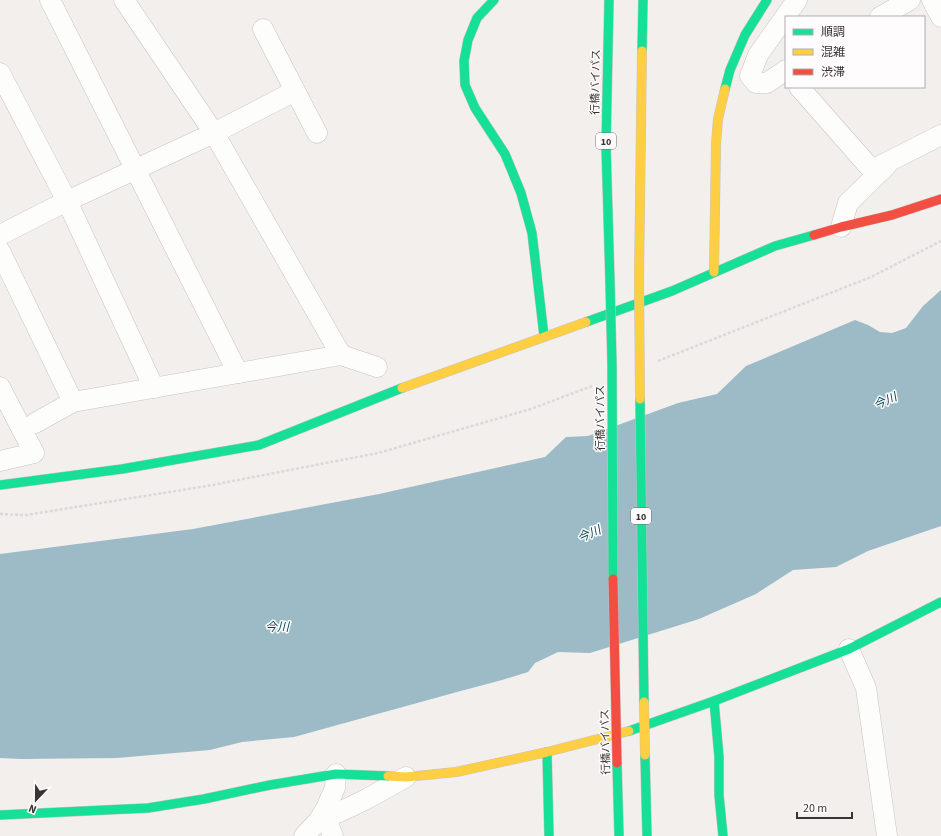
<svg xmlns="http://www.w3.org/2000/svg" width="941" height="836" font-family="'Source Sans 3','Noto Sans JP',sans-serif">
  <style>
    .water { fill: #9cbbc6 }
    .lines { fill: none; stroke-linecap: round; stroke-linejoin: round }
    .street-casing { stroke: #c7c4c2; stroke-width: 21 }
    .fast-casing { stroke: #c7c4c2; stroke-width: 10 }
    .slow-casing { stroke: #c7c4c2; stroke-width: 10 }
    .jam-casing { stroke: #c7c4c2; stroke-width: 10 }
    .path { stroke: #dad9d9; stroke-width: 2.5; stroke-dasharray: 3 2; stroke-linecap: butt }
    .street { stroke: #fdfdfc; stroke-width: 20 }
    .fast { stroke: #16e098; stroke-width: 9 }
    .slow { stroke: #ffcf43; stroke-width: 9 }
    .jam { stroke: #f24e42; stroke-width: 9 }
    .fast-bridge-casing { stroke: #c7c4c2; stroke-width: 10; stroke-linecap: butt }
    .slow-bridge-casing { stroke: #c7c4c2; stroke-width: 10; stroke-linecap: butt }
    .jam-bridge-casing { stroke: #c7c4c2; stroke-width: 10; stroke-linecap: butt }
    .fast-bridge { stroke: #16e098; stroke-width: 9 }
    .slow-bridge { stroke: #ffcf43; stroke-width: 9 }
    .jam-bridge { stroke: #f24e42; stroke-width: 9 }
    .labels { text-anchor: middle; stroke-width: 3; stroke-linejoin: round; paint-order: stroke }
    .shield { fill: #fefcfc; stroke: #73706f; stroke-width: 1 }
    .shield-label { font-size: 10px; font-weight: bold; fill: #383433 }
    .street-label { font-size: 11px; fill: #383433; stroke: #fefcfc }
    .water-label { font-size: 12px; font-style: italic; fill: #004657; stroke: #fefcfc }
  </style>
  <rect width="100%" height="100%" fill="#f3efed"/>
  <!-- water -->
  <polygon class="water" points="941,290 941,526 868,551 836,567 793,570 756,594 699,619 590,653 558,652 535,663 528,672 502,680 457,692 294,737 242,742 210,750 117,758 21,759 0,758 0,554 193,529 379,494 545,457 566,437 588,436 678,403 717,394 746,366 855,320 868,325 880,332 892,333 906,328 923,306"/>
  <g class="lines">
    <!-- street casing -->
    <g class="street-casing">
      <g id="street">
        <polyline points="50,0 238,373"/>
        <polyline points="932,0 941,17"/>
        <polyline points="880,17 910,0"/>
        <polyline points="263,29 317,133"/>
        <polyline points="786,70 767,83 756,83 750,76 758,55 797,0"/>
        <polyline points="0,73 67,201 154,388"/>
        <polyline points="799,87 872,170 941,135"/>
        <polyline points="841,227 848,203 887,165"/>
        <polyline points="0,235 67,201 214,133 295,91"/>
        <polyline points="0,251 73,402"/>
        <polyline points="341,355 377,367"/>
        <polyline points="0,387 34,453 0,461"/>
        <polyline points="35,423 73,402 341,355 214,133 124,0"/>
        <polyline points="849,649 866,688 887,836"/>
        <polyline points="326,818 333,836"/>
        <path d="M319,820c31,-11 59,-27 87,-43"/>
        <polyline points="304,836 319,820 326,808 335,788 336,774"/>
      </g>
    </g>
    <!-- fast casing -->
    <g class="fast-casing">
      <g id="fast">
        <polyline points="494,0 477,18 468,40 464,61 465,85 475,108 505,154 521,193 532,233 544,336"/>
        <polyline points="609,0 606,146 610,282"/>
        <polyline points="642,51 643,0"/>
        <polyline points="725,89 730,70 745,35 767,0"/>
        <polyline points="586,322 672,291 775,246 814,235"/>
        <polyline points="0,485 122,469 259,445 402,388"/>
        <polyline points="714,701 719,757 719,795 723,836"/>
        <polyline points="629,731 714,701 849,649 941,602"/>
        <polyline points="547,752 549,836"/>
        <polyline points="645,755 647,836"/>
        <polyline points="617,763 619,836"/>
        <polyline points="0,815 148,808 204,799 270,785 336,774 388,776"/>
      </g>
    </g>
    <!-- slow casing -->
    <g class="slow-casing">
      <g id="slow">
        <polyline points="714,272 716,144 718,119 725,89"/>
        <polyline points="639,278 642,51"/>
        <polyline points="402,388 586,322"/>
        <polyline points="388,776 406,777 456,772 547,752 629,731"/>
      </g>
    </g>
    <!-- jam casing -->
    <g class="jam-casing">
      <polyline id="jam" points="814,235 841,227 892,215 941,199"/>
    </g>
    <!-- path -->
    <g class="path">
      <polyline points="658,361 871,277 941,241"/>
      <polyline points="0,514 26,515 207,486 378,453 531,409 592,386"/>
    </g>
    <!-- street -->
    <use href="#street" class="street"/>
    <!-- fast -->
    <use href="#fast" class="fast"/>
    <!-- slow -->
    <use href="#slow" class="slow"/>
    <!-- jam -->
    <use href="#jam" class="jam"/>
    <!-- fast-bridge casing -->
    <g class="fast-bridge-casing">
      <g id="fast-bridge">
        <polyline points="610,282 612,365 613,579"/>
        <polyline points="640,399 644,702"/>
      </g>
    </g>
    <!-- slow-bridge casing -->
    <g class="slow-bridge-casing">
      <g id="slow-bridge">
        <polyline points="639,278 640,399"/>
        <polyline points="644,702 645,755"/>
      </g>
    </g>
    <!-- jam-bridge casing -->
    <g class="jam-bridge-casing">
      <polyline id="jam-bridge" points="613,579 617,763"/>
    </g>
    <!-- fast-bridge -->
    <use href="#fast-bridge" class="fast-bridge"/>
    <!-- slow-bridge -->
    <use href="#slow-bridge" class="slow-bridge"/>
    <!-- jam-bridge -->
    <use href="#jam-bridge" class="jam-bridge"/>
  </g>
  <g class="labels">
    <!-- shield labels -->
    <g class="shield">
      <rect x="596" y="133" width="20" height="16" rx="3"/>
      <rect x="631" y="508" width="20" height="16" rx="3"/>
    </g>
    <g class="shield-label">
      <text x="606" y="145">10</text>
      <text x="641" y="520">10</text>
    </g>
    <!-- street labels -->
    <g class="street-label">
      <text transform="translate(595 82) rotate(-89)" y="4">行橋バイパス</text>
      <text transform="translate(600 418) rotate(-90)" y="4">行橋バイパス</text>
      <text transform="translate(605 742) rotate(-91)" y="4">行橋バイパス</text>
    </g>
    <!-- water labels -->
    <g class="water-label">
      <text transform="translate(885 401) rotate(-24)" y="4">今川</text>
      <text transform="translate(589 534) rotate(-24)" y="4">今川</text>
      <text x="277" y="631">今川</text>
    </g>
  </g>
  <!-- legend -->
  <rect x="785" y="16" width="140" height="72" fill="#fefcfc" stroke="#afacac"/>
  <rect x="793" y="29" width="20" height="6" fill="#16e098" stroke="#afacac"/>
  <text x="821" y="36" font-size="12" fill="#383433">順調</text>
  <rect x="793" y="49" width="20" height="6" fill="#ffcf43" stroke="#afacac"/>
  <text x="821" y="56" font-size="12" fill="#383433">混雑</text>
  <rect x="793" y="69" width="20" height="6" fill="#f24e42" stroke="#afacac"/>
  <text x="821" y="76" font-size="12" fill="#383433">渋滞</text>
  <!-- north arrow -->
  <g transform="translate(36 800) rotate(202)" stroke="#fefcfc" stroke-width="3" paint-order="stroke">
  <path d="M0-3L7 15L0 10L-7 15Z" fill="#383433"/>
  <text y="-6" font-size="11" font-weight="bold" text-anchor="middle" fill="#383433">N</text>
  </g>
  <!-- scale -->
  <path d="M797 812v6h55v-6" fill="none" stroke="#383433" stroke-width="2"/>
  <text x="803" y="812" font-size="12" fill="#383433" stroke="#fefcfc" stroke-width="3" paint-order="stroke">20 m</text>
</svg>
